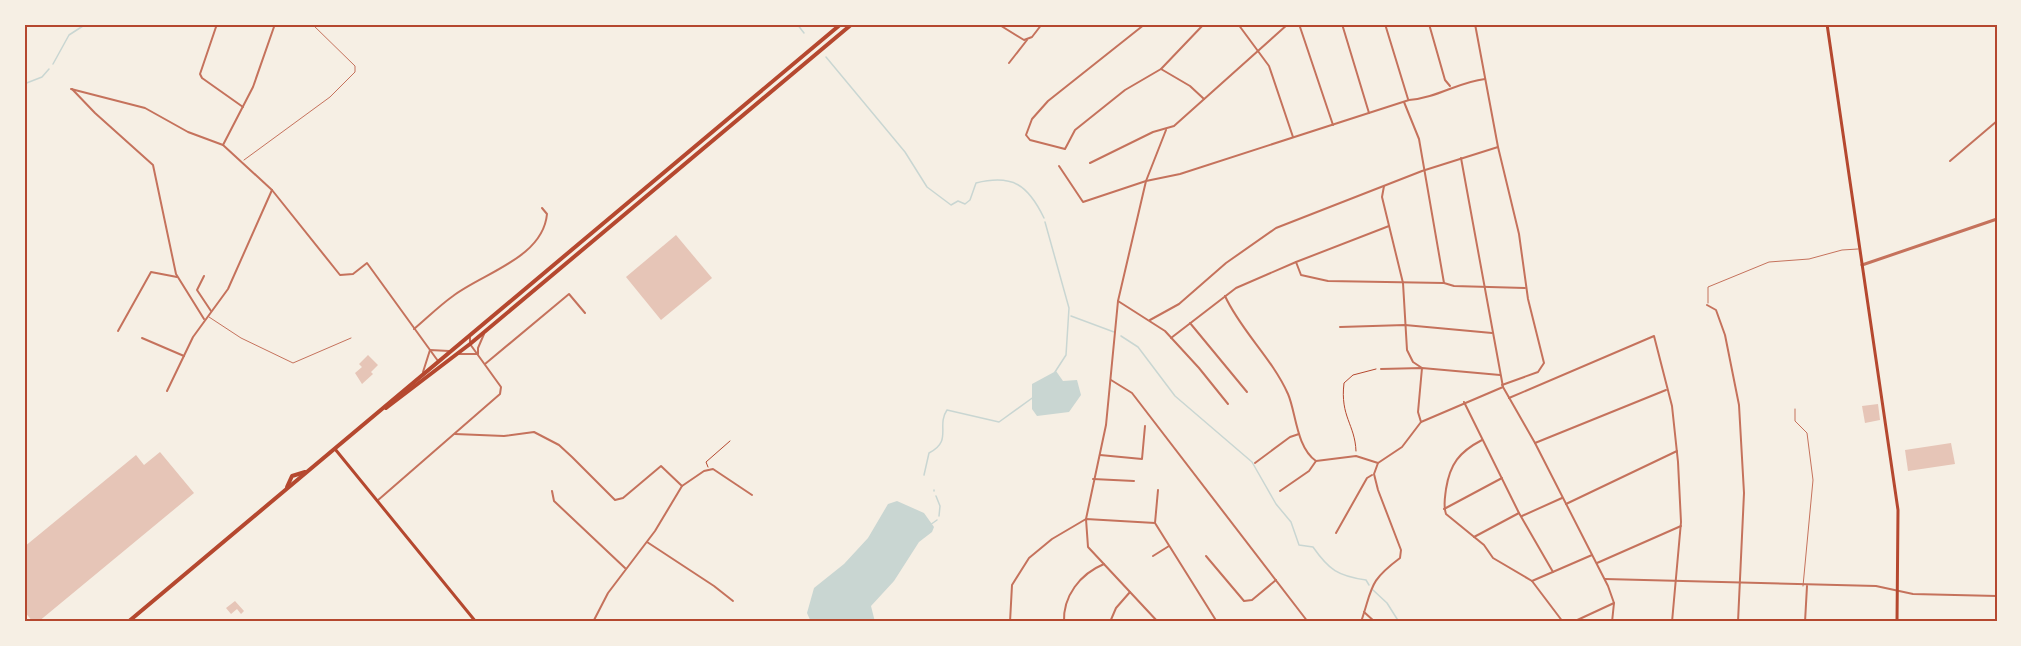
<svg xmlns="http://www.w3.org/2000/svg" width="2021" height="646" font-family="Helvetica,sans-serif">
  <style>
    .water { fill: #c9d6d2 }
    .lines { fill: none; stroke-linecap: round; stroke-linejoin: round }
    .stream { stroke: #c9d6d2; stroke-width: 1.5 }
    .building { fill: #e6c5b7 }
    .path { stroke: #b5482f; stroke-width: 1 }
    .service { stroke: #c5725c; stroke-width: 1 }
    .minor { stroke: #c5725c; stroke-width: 2 }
    .tertiary { stroke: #c5725c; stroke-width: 3 }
    .primary { stroke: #b5482f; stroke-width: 3 }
    .trunk { stroke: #b5482f; stroke-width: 4 }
    .neatline { fill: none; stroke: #b5482f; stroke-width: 2 }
  </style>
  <rect width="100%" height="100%" fill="#f6efe4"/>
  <!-- water -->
  <g class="water">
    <polygon points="1056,371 1063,381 1077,380 1081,395 1069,412 1037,416 1032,409 1032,384"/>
    <polygon points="897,501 924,513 934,527 932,532 919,542 894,581 871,606 875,622 811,622 807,613 814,588 844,564 868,538 888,504"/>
  </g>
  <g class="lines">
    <!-- stream -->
    <g class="stream">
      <polyline points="797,24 804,33"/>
      <path d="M826,57l79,95 22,35 24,18 7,-4 7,3 5,-4 6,-17c37,-9 52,2 68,35"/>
      <polyline points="53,64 69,35 86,24"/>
      <polyline points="24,84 42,77 49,69"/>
      <polyline points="1045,222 1069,308 1066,355 1055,372"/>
      <polyline points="1071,316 1114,332"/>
      <path d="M1121,336l17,11 37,49 77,66 24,42 15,18 8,23 14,2c16,23 25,29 53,33l3,5"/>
      <path d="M924,475l5,-22c24,-12 7,-27 18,-43l52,12 36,-26"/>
      <polyline points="934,490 934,491"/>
      <polyline points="936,496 940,506 939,516"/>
      <polyline points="930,525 937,520"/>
      <polyline points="1373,590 1387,603 1399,622"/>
    </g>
  </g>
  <!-- building -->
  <g class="building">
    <polygon points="676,235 712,278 661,320 626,277"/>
    <polygon points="368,355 378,365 371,372 373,374 362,384 355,373 362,367 359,364"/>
    <polygon points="1878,404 1880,420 1865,423 1862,406"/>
    <polygon points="1951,443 1955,464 1908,471 1905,450"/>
    <polygon points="160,452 194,493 38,622 33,622 24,611 24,547 136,455 144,465"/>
    <polygon points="235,601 244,611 241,614 237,609 231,614 226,608"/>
  </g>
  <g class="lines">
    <!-- path -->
    <g class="path">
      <path d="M1356,451c-1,-27 -16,-34 -12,-68l9,-8 23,-6"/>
      <polyline points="708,467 706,462 730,441"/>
    </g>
    <!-- service -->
    <g class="service">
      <polyline points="244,160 330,97 355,72 355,66 312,24"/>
      <polyline points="1708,303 1708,287 1769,262 1809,259 1842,250 1858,249"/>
      <polyline points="209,317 241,338 293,363 351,338"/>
      <polyline points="1795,409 1795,421 1807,433 1813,480 1803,586"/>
    </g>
    <!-- minor -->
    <g class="minor">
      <polyline points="217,24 200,74 202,78 243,107"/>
      <polyline points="998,24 1024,40 1032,37 1042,24"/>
      <polyline points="1145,24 1048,101 1032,119 1026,135 1030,140 1065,149 1075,130 1125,90 1161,69 1204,24"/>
      <polyline points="1238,24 1269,66 1293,137"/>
      <polyline points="1299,24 1333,125"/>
      <polyline points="1342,24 1369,113"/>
      <polyline points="1385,24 1408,99"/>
      <polyline points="1429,24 1445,80 1450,86"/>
      <polyline points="1475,24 1498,147 1519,234 1528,299 1544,363 1538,372 1502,385"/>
      <polyline points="1009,63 1027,40"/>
      <polyline points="1161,69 1190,86 1204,99"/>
      <polyline points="71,89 145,108 188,132 223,145 272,190 340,275 353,274 367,263 438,361"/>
      <polyline points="72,89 95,113 153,165 176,274 204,319"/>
      <polyline points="1404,102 1419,139 1444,283"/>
      <polyline points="223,145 253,87 275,24"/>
      <polyline points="1461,158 1503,387 1535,443 1608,586 1614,603 1612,622"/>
      <polyline points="1950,161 1997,121"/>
      <polyline points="1090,163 1153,132 1174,126 1288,24"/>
      <path d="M1059,166l24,36 63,-21 34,-7 229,-74c28,-2 49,-18 76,-21"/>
      <polyline points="1384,186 1382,197 1403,283 1407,350 1413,362 1422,368 1418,412 1421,422"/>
      <polyline points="1296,262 1389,226"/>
      <polyline points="204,276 197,290 211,311"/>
      <path d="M1225,296c16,35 47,62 63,98 8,18 8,53 28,67"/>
      <polyline points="1118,301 1165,331 1199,368 1228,404"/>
      <polyline points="1707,305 1716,310 1725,335 1739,405 1744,493 1738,622"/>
      <polyline points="1150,320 1179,304 1226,263 1276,228 1422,171 1498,147"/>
      <polyline points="1190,323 1247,392"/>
      <polyline points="1340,327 1405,325 1492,333"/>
      <path d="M414,329c13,-11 25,-23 39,-33 30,-23 90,-38 94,-82l-5,-6"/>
      <polyline points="118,331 151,272 177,277"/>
      <polyline points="142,338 184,356"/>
      <polyline points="1171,338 1236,288 1296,262 1301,275 1328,281 1444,283 1454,286 1525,288"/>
      <polyline points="459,354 478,354 478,348 484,334"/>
      <polyline points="485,364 569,294 585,313"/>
      <polyline points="1381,369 1422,368 1500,375"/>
      <polyline points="423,372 430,350 449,351"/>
      <polyline points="1111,380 1132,393 1308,622"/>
      <polyline points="167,391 193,337 228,289 272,190"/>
      <polyline points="1509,398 1654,336 1672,406 1678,462 1681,522 1672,622"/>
      <polyline points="1464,402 1519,513 1553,572"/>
      <polyline points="455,434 504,436 534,432 559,445 572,457 615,500 623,498 661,466 682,486 704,471 713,469 752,495"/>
      <path d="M1482,440c-23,12 -32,24 -36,49 -1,9 -3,16 0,25l38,31 9,13 39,23 31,41"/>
      <polyline points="1535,443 1666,390"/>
      <polyline points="1100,455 1142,459 1145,426"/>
      <polyline points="1255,463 1290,437 1299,434"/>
      <polyline points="1093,479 1134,481"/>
      <polyline points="1158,490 1155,523 1217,622"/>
      <polyline points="552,491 554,501 625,568"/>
      <polyline points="1280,491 1309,471 1316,461 1356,456 1378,463"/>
      <polyline points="377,501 500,394 501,387 470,344 470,336"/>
      <polyline points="1566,504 1677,451"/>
      <polyline points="1444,509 1502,478"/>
      <polyline points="1522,516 1562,498"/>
      <polyline points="1336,533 1367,478 1372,475"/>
      <polyline points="1474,537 1519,513"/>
      <polyline points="647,542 714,586 733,601"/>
      <polyline points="1153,556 1169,546"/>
      <polyline points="1206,556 1244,601 1252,600 1276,580"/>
      <polyline points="1597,563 1681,526"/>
      <polyline points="1605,579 1876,586 1913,594 1997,596"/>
      <polyline points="1532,581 1592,555"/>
      <polyline points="1364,612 1375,622"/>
      <polyline points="593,622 608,593 655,531 682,486"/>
      <polyline points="1010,622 1012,585 1029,558 1052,539 1086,519 1155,523"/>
      <path d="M1064,622c-1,-26 16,-48 40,-58"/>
      <polyline points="1110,622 1116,608 1130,592"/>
      <polyline points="1158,622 1088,547 1086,519 1106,425 1118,301 1146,181 1166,130"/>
      <path d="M1361,622c12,-35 7,-40 39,-64l1,-8 -23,-60 -4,-16 4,-11 24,-16 19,-25 82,-35"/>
      <polyline points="1573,622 1614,603"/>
      <polyline points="1805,622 1807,586"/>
    </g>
    <!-- tertiary -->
    <polyline class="tertiary" points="1862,265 1997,219"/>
    <!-- primary -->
    <g class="primary">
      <polyline points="1827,24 1898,510 1897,622"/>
      <polyline points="335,449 476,622"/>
    </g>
    <!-- trunk -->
    <g class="trunk">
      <polyline points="386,408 470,344 852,24"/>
      <polyline points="287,487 292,476 305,472"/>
      <polyline points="128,622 841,24"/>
    </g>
  </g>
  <!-- border -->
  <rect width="2021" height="646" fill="none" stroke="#f6efe4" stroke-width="51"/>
  <rect x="26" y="26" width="1970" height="594" class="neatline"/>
</svg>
